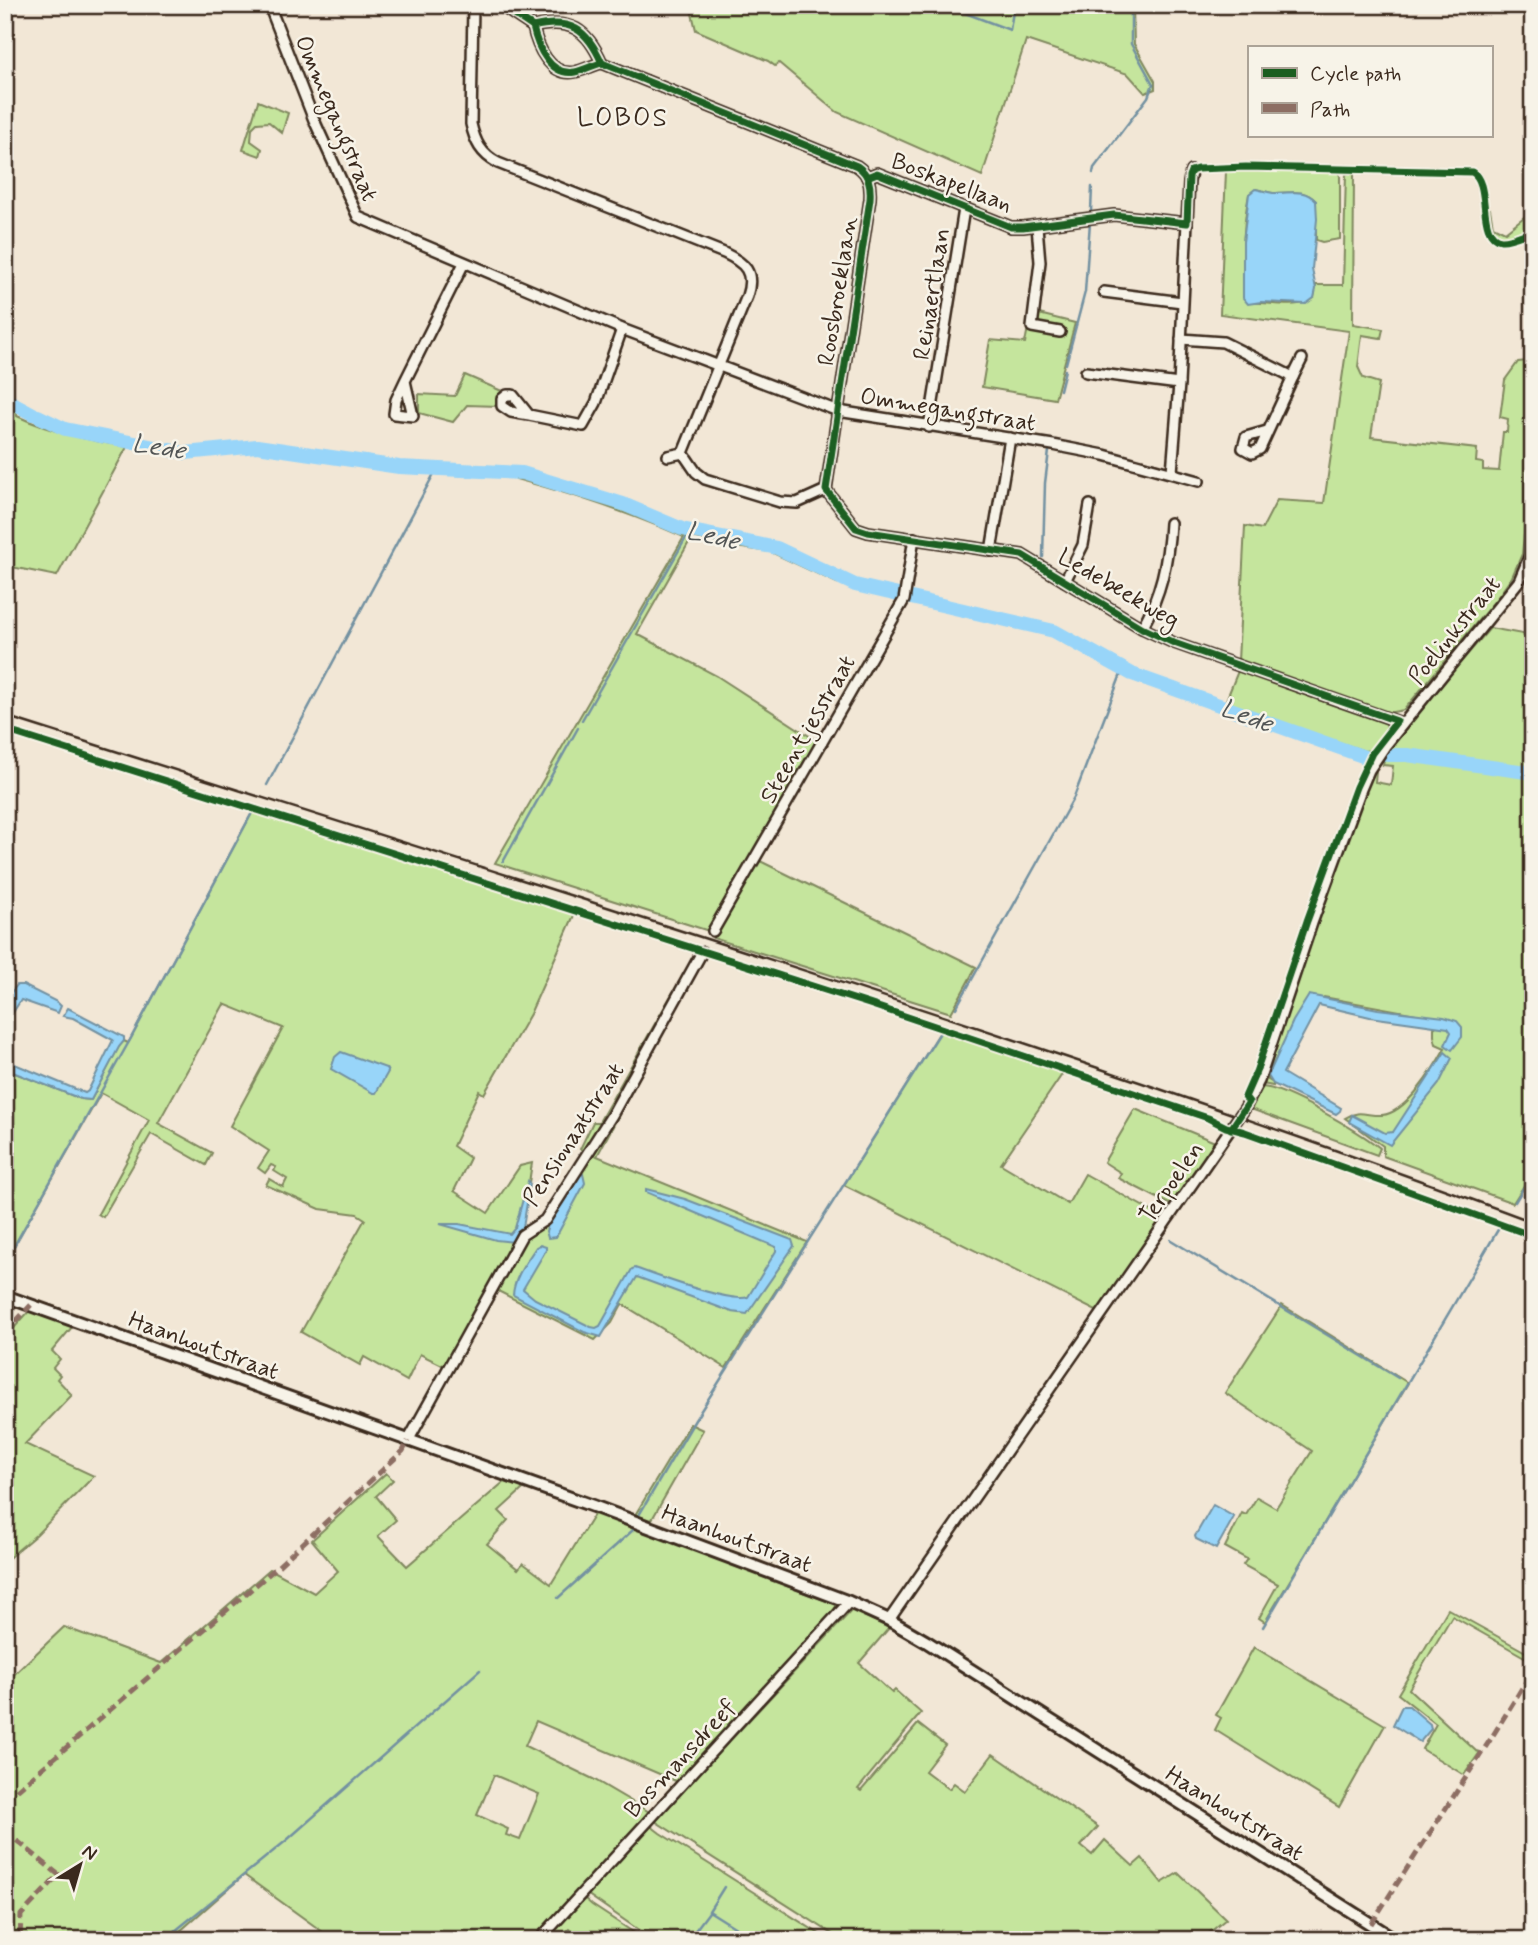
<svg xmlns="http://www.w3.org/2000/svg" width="1538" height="1945" font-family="Mynerve,sans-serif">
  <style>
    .green { fill: #c5e59d; stroke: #80885e; stroke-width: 2; fill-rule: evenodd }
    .water { fill: #98d5f9; stroke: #7391a1; stroke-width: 2 }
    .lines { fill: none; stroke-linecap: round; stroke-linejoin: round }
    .stream { stroke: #7391a1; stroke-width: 2.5 }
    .river { stroke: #98d5f9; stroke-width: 14 }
    .minor-casing { stroke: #3b2a1e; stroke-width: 14 }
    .tertiary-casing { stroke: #3b2a1e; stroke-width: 16 }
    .minor { stroke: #f7f3e8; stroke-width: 9 }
    .tertiary { stroke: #f7f3e8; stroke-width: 10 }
    .rail { stroke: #3b2a1e; stroke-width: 2.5 }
    .quiet { stroke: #8d6e63; stroke-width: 5; stroke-dasharray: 10 5; stroke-linecap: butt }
    .cycleway-casing { stroke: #f7f3e8; stroke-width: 11 }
    .cycleway { stroke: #1b5e20; stroke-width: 7 }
    .labels { text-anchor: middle; stroke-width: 5; stroke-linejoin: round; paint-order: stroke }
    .street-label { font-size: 24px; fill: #3b2a1e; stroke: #f7f3e8 }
    .neighbourhood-label { font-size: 26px; letter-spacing: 2px; fill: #3b2a1e; stroke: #f7f3e8 }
    .water-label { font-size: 26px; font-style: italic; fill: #525555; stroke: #f7f3e8 }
  </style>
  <rect width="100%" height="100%" fill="#f2e7d6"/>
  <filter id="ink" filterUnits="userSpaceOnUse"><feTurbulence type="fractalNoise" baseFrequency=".0143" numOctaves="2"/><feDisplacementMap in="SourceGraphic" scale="14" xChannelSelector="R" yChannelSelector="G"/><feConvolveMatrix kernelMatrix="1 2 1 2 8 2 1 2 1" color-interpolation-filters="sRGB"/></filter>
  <g filter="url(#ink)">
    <!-- green -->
    <g class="green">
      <polygon points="690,5 1133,5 1134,44 1155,81 1155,89 1145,93 1128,74 1026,40 982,176 837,112 779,63 775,66 768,61 696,30"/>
      <polygon points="258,101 288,113 282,133 269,122 257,123 252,128 251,141 262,149 260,156 243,150"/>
      <path d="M1226,171l112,1 2,4v63l-18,3 -6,-2v-39c-13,-14 -26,-7 -43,-8 -6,-1 -12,-3 -17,-4l-7,5c-7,36 -8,73 -1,109 20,-2 50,8 66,-5l2,-13h27l3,-111 8,-1 -1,151 30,5 -2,9 -19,-3 -4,32 5,11 16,5 -8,54 106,12 -1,13 7,1v7l16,1 4,-39h4l1,-13 -8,-2 5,-37 13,-18 9,-1 -2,163 -3,30 -10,23 -15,21 -93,112 -17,3 -149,-52 7,-135 17,3 15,-29 47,3 25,-172 -129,-17z"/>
      <polygon points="1490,209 1493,226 1505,232 1533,210 1529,237 1512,242 1497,240 1499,236 1491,230 1487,210"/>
      <polygon points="1031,312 1075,323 1055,399 982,387 990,340 1025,343"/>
      <polygon points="465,375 504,392 498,399 498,406 467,405 453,422 419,413 419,394 455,396"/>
      <path d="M5,395l11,6 1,15c36,17 72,24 110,31l-70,129 -50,-10 -2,2z"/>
      <path d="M517,475l60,16 109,41 90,19 62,29 -1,3 -66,-31 -36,-5 -43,-10 -55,97 80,42 100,65 -108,190 -214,-68 189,-326c-55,-24 -111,-43 -168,-58z"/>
      <polygon points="1490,628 1533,636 1533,770 1419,753 1385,751"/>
      <polygon points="1238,671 1386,722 1387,729 1369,750 1365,751 1225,703"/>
      <path d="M1401,758l132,20v393l-20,32 -130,-47v-10l-38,-28c14,-9 22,-2 37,-3 25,-2 52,-47 63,-67l-9,-4 -2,-8v-8l10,-9 -120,-22 -35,35 -21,43v5l5,3v3l-11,-2 1,-12 108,-301 5,1 -1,10 16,3 2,-19 -10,-1 1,-5z"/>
      <polygon points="253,811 575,913 530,1014 484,1094 479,1091 453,1146 470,1158 454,1191 488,1213 520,1166 532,1163 525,1209 513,1242 444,1366 420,1354 407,1381 364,1357 360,1365 301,1332 365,1219 357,1214 320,1209 266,1185 269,1179 283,1187 287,1179 274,1171 276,1167 271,1165 265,1173 258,1168 269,1151 230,1126 283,1028 224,1004 158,1123 212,1153 206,1165 151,1134 103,1217 98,1214 149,1120 101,1093 5,1262 5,1069 81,1099 91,1100 119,1046 124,1041 128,1043 130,1040"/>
      <polygon points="758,860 976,967 951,1013 713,938"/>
      <polygon points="673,992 682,997 597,1156 807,1242 726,1368 622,1304 612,1323 595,1340 496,1290 522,1243 531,1234 590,1155 580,1149 593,1122 599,1122"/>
      <polygon points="940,1032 1063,1073 1001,1164 1068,1204 1085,1174 1162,1217 1098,1312 844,1185"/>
      <path d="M1262,1087c24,1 98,45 118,61l-3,7 -129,-47z"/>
      <polygon points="1135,1109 1215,1142 1171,1205 1118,1178 1121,1173 1104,1162"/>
      <polygon points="1282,1305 1408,1383 1265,1622 1259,1618 1278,1584 1243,1565 1247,1559 1225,1547 1242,1513 1246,1515 1257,1497 1276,1508 1312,1451 1225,1393"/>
      <polygon points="31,1309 73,1326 52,1351 60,1359 53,1368 60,1375 57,1379 72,1395 25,1444 94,1476 37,1534 5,1561 5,1338"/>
      <polygon points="690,1424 703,1430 651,1521 635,1515"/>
      <path d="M386,1473l7,7 -17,16 20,24 -18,16 29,30 98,-85 19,7 -25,23 9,9 -21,24 31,25 5,-6 28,21 44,-71 242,92 -2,3 3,2 -160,172 -142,-61 -11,25 68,33 58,34 -118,127h-199l-90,-65 -74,65h-165v-257l59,-56 97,36 109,-94 44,24 24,-22 -26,-31zM494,1775l45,19 -19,46 -14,-5 2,-6 -31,-14z"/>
      <polygon points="1448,1609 1531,1655 1528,1659 1452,1616 1409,1689 1476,1751 1480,1752 1464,1775 1422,1749 1436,1724 1398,1694"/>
      <polygon points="852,1610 889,1628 859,1663 892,1693 895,1690 921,1713 858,1789 861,1791 918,1724 945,1745 925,1771 949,1789 954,1783 965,1791 993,1754 1098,1827 1081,1846 1092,1855 1105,1840 1133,1866 1142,1858 1162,1883 1178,1873 1226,1919 1203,1938 1204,1940 842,1940 655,1821"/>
      <polygon points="1254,1647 1385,1725 1339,1807 1215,1730 1221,1718 1216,1715"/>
      <polygon points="651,1826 660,1833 829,1940 653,1940 587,1894"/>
      <polygon points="584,1898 592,1905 645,1940 598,1940 587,1932 581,1938 569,1929 559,1940 545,1940"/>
    </g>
    <!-- water -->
    <g class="water">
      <path d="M1255,189c6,1 12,3 18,4 17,1 30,-6 43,8l1,18 -5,50 4,20 -2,9 -8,6 -45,-2 -13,2 -5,-6v-56l6,-48z"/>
      <polygon points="17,985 23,985 57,1002 61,1006 58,1013 21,1000 8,1020 5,1020 5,1000"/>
      <polygon points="1309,995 1378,1009 1444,1017 1457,1021 1462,1027 1462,1037 1452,1050 1445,1045 1451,1032 1448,1028 1370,1017 1319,1005 1283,1073 1341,1108 1340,1111 1336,1114 1273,1084 1268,1076 1293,1021"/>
      <polygon points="68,1008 124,1037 124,1041 119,1047 91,1100 81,1099 5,1069 5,1060 85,1093 88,1091 113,1040 73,1018 63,1016"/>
      <polygon points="341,1052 386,1068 388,1072 376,1093 373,1093 331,1069 335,1057"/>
      <polygon points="1445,1052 1452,1058 1439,1084 1390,1145 1349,1122 1352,1115 1385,1133 1393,1132"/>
      <polygon points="583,1174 585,1183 556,1237 548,1238 546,1231 548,1225 577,1175"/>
      <polygon points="528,1181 530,1184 523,1228 514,1242 496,1240 440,1224 459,1224 510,1234 515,1228"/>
      <path d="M646,1189l39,10 107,41 2,6 -47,68 -15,-2 -95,-35 -36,60 -17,-5 -71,-37c1,-18 14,-34 23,-48l4,-2 6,2v3l-23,39 12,10 56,28 5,1 4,-2 32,-57 3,-1c20,7 97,36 113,29l28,-46v-4l-130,-55z"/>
      <polygon points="1213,1505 1234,1517 1216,1549 1196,1539 1195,1536"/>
      <polygon points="1402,1706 1409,1706 1430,1724 1431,1729 1420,1742 1393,1725"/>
    </g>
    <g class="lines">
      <!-- stream -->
      <g class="stream">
        <polyline points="944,5 1010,30 1014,5"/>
        <polyline points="1093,173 1094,168 1148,97 1153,84 1131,44 1131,5"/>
        <polyline points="1091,211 1092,187"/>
        <polyline points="1066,364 1085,292 1090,222"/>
        <polyline points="1060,390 1065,370"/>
        <polyline points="1043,557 1045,483 1049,451"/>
        <polyline points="582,720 690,531"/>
        <polyline points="267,785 436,470"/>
        <polyline points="503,862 578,728"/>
        <polyline points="956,1008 1074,797 1123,669"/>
        <polyline points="1515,1202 1533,1172"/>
        <polyline points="1171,1240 1398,1378"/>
        <polyline points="5,1262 130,1040 253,811"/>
        <polyline points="639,1515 695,1420 941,1031"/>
        <polyline points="558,1598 633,1530"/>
        <polyline points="1263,1627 1499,1228"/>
        <polyline points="724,1887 709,1911 755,1940"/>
        <polyline points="164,1940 287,1840 480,1670"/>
        <polyline points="688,1940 709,1912"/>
      </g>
      <!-- river -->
      <g class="river">
        <polyline points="5,399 33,414"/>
        <polyline points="38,416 65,429 185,453 257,446 399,467 522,473 623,504 682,529 777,548 855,585 1054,631 1132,674 1365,757"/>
        <polyline points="1388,755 1407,755 1533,773"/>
      </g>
      <!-- minor casing -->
      <g class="minor-casing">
        <g id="minor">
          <polyline points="269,5 314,120 358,217 622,329 838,411 1053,445 1104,455 1199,481"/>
          <path d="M473,5l-2,119c4,18 10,30 27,39l226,90c21,10 31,19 23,43l-64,157 13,19 9,7 75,23 17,1 29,-13"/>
          <path d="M500,5l33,22c38,-9 54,2 69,36"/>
          <path d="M533,27c4,19 17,50 42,45 9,-2 18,-7 27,-9l255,103c12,8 14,19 13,33l-44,291"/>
          <polyline points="867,177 877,173 1011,227 1023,227 1114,215 1187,223"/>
          <polyline points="1037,226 1040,262 1032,327 1060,332"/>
          <polyline points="1104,292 1182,302"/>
          <polyline points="1181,339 1223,342 1293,377 1260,449 1252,453 1243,448 1246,437 1267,431"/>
          <polyline points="1086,372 1179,384"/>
          <polyline points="1293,377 1302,359"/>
          <polyline points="405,381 413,416 394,414 396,400 405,381 464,263"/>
          <polyline points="529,415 511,412 502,406 502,399 507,395 513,395 529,415 583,426 596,403 622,329"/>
          <polyline points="929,427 964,209"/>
          <polyline points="668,456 683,453"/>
          <polyline points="1172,472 1179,384 1189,182 1191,171"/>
          <polyline points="826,490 856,528 868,532 1022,555 1142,628 1174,643 1402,723"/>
          <polyline points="991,551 1010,438"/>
          <polyline points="1065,581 1083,545 1090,505"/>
          <path d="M1142,628c19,-34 26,-66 28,-105"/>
          <polyline points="713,931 904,600 914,538"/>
          <polyline points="408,1441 522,1235 545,1220 612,1115 702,952"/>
          <polyline points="889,1620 1245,1108 1259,1081 1312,923 1361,789 1369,770 1385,746 1519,581 1530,555 1533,515"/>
          <polyline points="539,1940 849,1602"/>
        </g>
      </g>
      <!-- tertiary casing -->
      <g class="tertiary-casing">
        <polyline id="tertiary" points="5,1296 593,1506 849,1602 889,1620 927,1642 1396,1940"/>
      </g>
      <!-- minor -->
      <use href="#minor" class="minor"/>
      <!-- tertiary -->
      <use href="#tertiary" class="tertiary"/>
      <!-- rail -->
      <path class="rail" d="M5,716c511,163 1025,319 1528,506"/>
      <!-- quiet -->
      <g class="quiet">
        <polyline points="5,1333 31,1305"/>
        <polyline points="5,1800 276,1568 403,1451 408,1441"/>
        <polyline points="5,1831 59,1875 21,1915 20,1940"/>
        <polyline points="1371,1924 1492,1737 1533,1670"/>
      </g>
      <!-- cycleway casing -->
      <g class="cycleway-casing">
        <g id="cycleway">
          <path d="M500,5l33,22c38,-9 54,2 69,36"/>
          <path d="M533,27c4,19 17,50 42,45 9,-2 18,-7 27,-9l255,103c12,8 14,19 13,33l-44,291 30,38 12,4 154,23 120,73 32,15 223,78 -25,32 -16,34 -49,134 -51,151 -11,25 4,5 -18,27"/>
          <path d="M867,177l10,-4 134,54h12l91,-12 73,8 2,-47 2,-5 6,-2 49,-2 226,5c20,11 4,64 29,68 9,1 22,-6 32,-9"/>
          <polyline points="5,730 869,1004 1208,1118 1226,1127 1245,1132 1533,1236"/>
        </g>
      </g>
      <!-- cycleway -->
      <use href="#cycleway" class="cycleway"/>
    </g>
  </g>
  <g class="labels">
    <!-- street labels -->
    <g class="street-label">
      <text transform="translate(337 118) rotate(67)" y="8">Ommegangstraat</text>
      <text transform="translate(952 182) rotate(21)" y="8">Boskapellaan</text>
      <text transform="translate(837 291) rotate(-81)" y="8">Roosbroeklaan</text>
      <text transform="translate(931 294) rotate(-81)" y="8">Reinaertlaan</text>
      <text transform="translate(948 409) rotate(9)" y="8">Ommegangstraat</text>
      <text transform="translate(1119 588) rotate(30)" y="8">Ledebeekweg</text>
      <text transform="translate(1454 630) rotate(-51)" y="8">Poelinkstraat</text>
      <text transform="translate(807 729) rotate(-60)" y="8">Steentjesstraat</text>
      <text transform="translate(573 1134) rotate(-57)" y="8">Pensionaatstraat</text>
      <text transform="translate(1171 1182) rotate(-55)" y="8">Terpoelen</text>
      <text transform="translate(204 1345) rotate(20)" y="8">Haanhoutstraat</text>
      <text transform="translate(737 1538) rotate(20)" y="8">Haanhoutstraat</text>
      <text transform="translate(680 1758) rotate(-47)" y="8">Bosmansdreef</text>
      <text transform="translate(1235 1813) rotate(32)" y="8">Haanhoutstraat</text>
    </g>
    <!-- neighbourhood labels -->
    <g class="neighbourhood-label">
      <text x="623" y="126">LOBOS</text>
    </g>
    <!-- water labels -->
    <g class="water-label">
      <text transform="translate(159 446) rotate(9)" y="9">Lede</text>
      <text transform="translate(713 535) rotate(13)" y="9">Lede</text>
      <text transform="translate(1247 715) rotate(20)" y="9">Lede</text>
    </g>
  </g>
  <!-- margin -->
  <rect width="1538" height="1945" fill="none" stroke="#f7f3e8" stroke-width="28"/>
  <rect x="14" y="14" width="1510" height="1917" fill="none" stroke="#3b2a1e" stroke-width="2.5" filter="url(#ink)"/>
  <!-- legend -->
  <rect x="1248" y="46" width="245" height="91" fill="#f7f3e8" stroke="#aca397" stroke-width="2"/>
  <rect x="1262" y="68" width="35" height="10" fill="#1b5e20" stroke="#aca397" stroke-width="2"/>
  <text x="1310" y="80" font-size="21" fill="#3b2a1e">Cycle path</text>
  <rect x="1262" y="103" width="35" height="10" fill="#8d6e63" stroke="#aca397" stroke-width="2"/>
  <text x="1310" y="116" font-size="21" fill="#3b2a1e">Path</text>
  <!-- north arrow -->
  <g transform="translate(80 1865) rotate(37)" stroke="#f7f3e8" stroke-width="5" paint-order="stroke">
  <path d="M0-5L12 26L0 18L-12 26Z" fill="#3b2a1e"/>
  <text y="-10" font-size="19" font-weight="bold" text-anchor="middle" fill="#3b2a1e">N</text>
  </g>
</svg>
